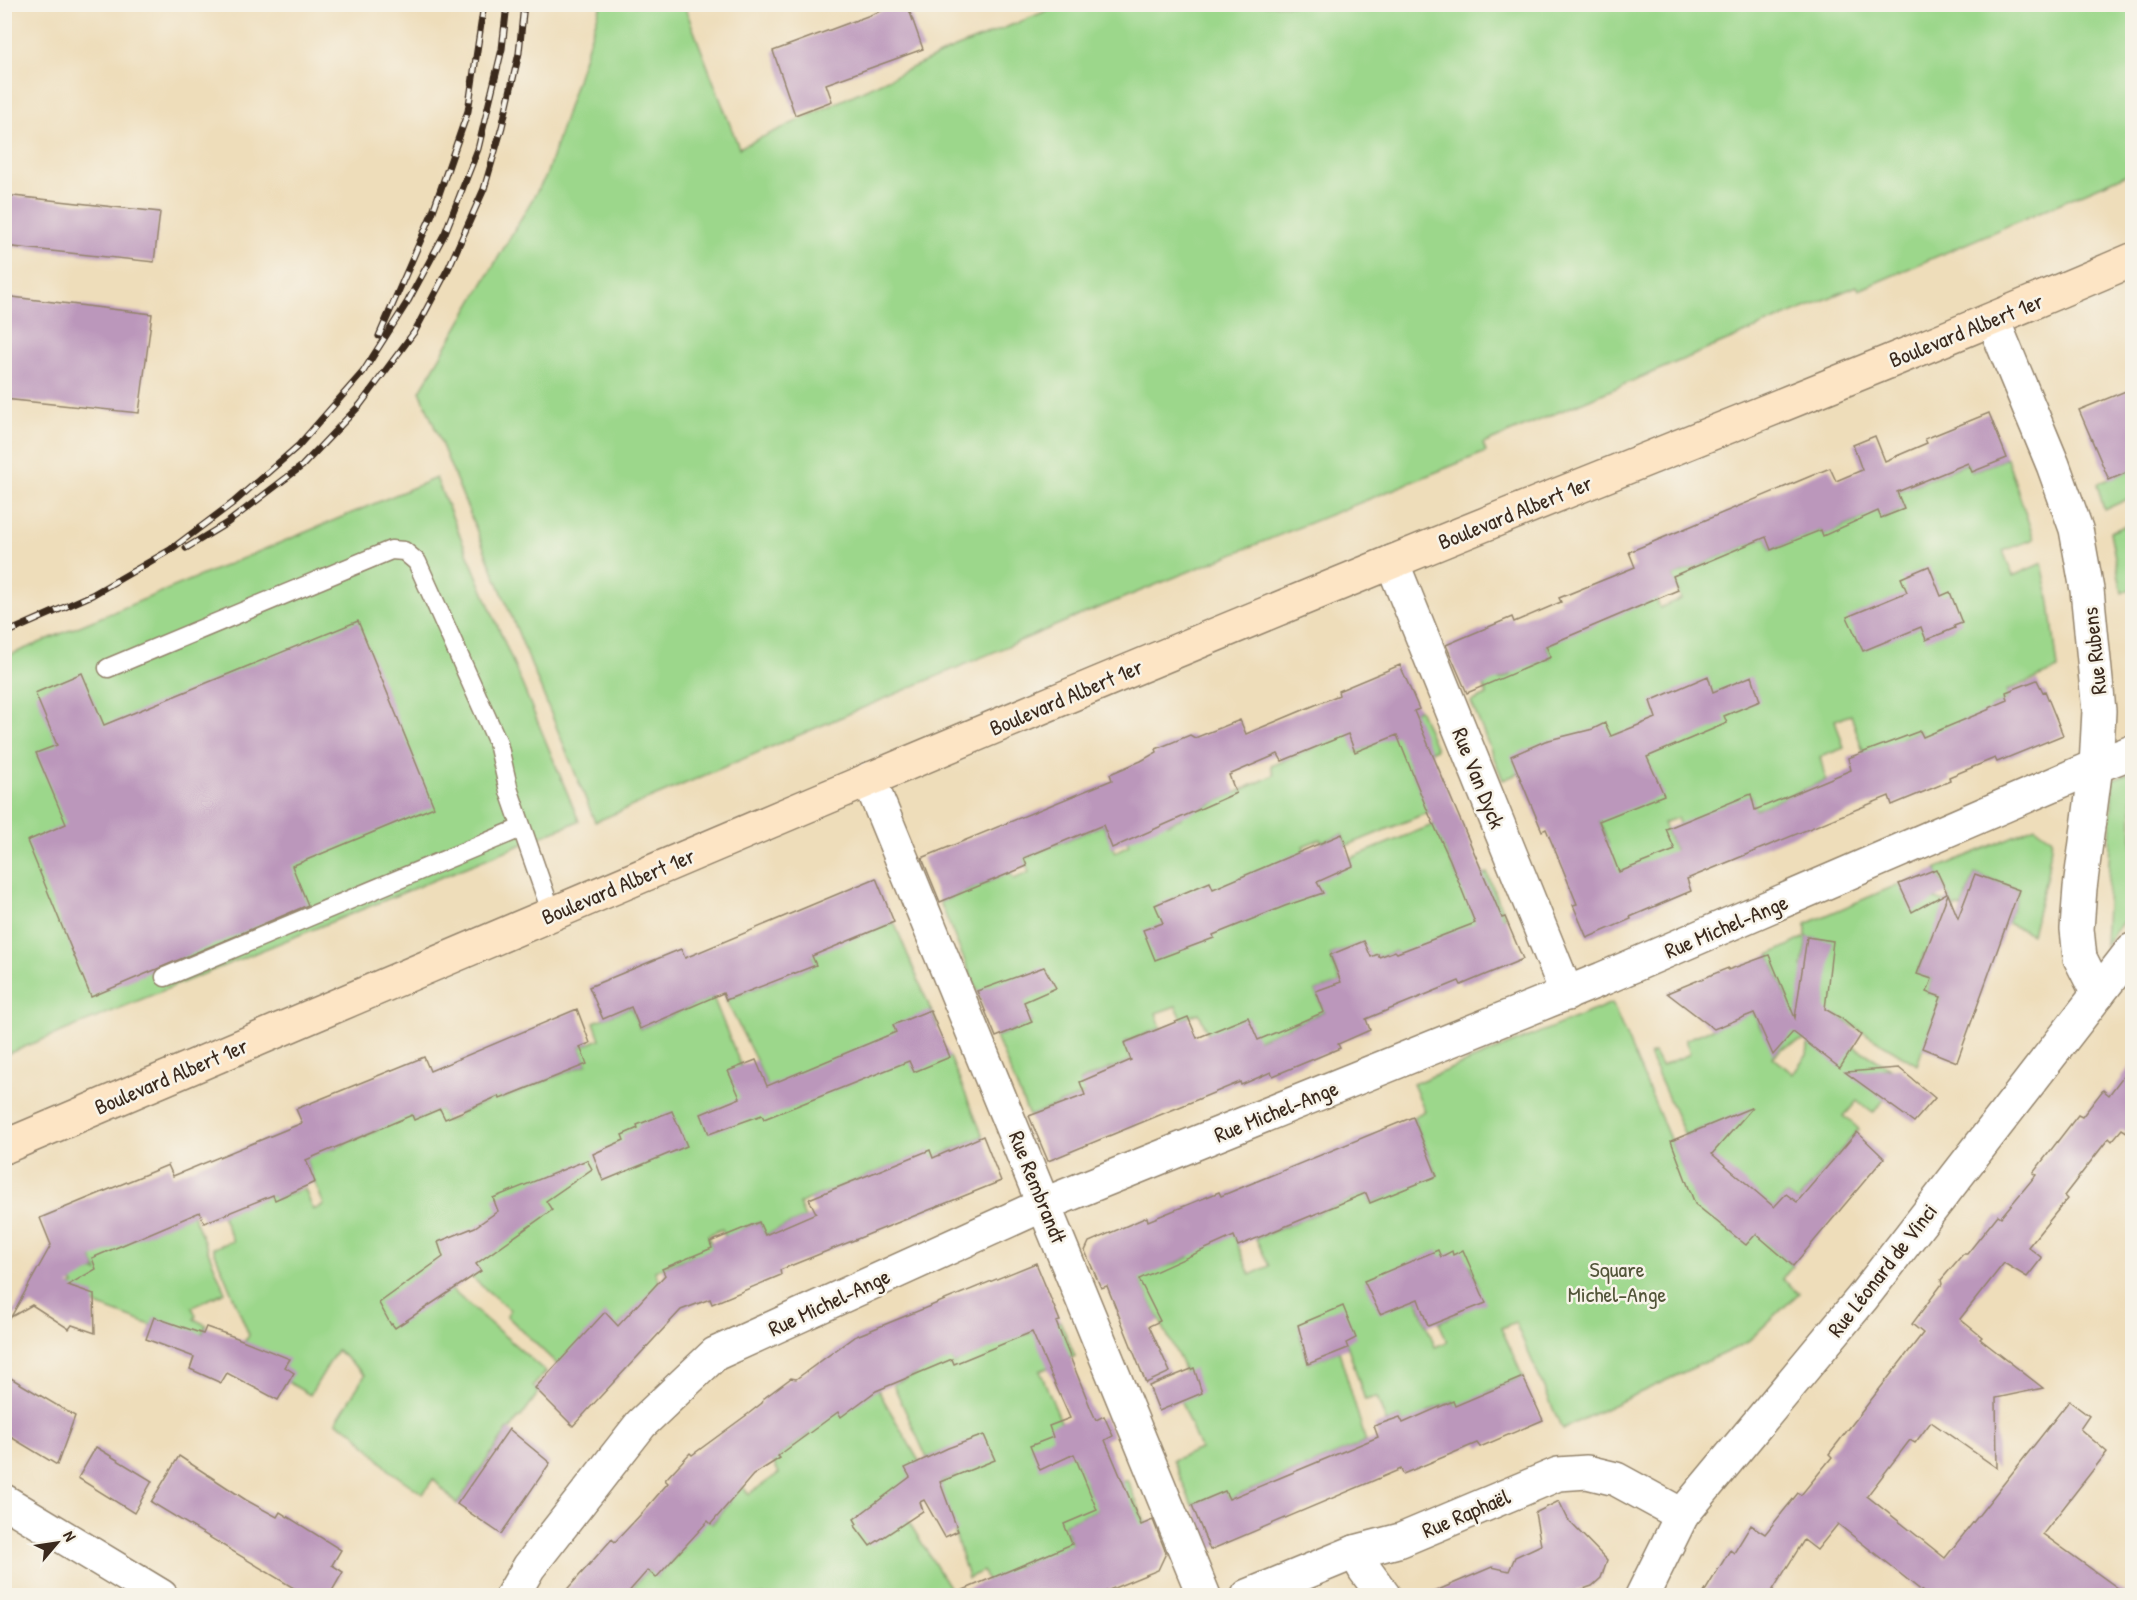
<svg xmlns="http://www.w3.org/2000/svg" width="2137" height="1600" font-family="'Patrick Hand',sans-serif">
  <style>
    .green { fill: #9cd78b; stroke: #6c8054; stroke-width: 1.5; fill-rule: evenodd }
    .building { fill: #bb97bb }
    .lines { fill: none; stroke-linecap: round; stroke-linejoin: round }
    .lane-casing { stroke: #94846c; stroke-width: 21 }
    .street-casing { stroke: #94846c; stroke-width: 36 }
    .secondary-casing { stroke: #94846c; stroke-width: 36 }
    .lane { stroke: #fff; stroke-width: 18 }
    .street { stroke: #fff; stroke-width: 33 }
    .secondary { stroke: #fde5c5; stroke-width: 33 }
    .rail-casing { stroke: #3b2a1e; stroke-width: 7 }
    .rail { stroke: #f7f3e8; stroke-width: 4.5; stroke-dasharray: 14; stroke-linecap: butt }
    .labels { text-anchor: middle; stroke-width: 5; stroke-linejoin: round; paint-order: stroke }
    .street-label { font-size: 22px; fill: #3b2a1e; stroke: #f7f3e8 }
    .park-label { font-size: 22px; fill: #535539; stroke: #f7f3e8 }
  </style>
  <rect width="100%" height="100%" fill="#f7f3e8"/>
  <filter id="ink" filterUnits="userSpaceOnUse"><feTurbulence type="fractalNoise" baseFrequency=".0167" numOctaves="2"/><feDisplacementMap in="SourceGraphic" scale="12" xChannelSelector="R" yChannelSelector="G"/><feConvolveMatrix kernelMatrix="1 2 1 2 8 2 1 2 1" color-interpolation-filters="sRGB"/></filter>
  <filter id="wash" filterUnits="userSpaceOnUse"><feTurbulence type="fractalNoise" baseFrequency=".008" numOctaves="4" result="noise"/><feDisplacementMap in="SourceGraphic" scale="24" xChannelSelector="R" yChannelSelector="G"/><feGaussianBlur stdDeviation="1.35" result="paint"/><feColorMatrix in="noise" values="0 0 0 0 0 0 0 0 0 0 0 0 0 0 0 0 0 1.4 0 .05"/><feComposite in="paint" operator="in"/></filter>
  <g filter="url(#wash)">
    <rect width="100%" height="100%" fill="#eeddba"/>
    <!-- green -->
    <g class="green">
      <polygon points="601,5 684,5 739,148 948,51 1061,5 2132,5 2132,172 1859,290 1857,286 1483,444 1486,452 1076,617 595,822 420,391 546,176"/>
      <polygon points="2007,458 2034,539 2003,551 2013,576 2042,563 2050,603 2058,669 2006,691 2008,700 1990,708 1993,717 1928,748 1920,731 1902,738 1870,772 1851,715 1835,720 1844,748 1820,757 1826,780 1755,810 1751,795 1682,831 1677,818 1663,823 1679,861 1609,890 1608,843 1594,809 1544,763 1503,780 1471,702 1487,695 1482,682 1498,676 1500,680 1511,675 1507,662 1534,664 1551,657 1546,646 1651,585 1660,608 1681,599 1673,576 1766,537 1771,550 1820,530 1824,535 1862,519 1877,506 1882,518 1904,509 1897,492 1968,463 1972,472"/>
      <polygon points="2132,470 2132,497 2104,510 2097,484"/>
      <polygon points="436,478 579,821 5,1055 5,657"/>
      <polygon points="2132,523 2132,588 2122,593 2110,532"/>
      <polygon points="1419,709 1436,749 1408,761 1429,812 1346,846 1342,834 1322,842 1320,839 1303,846 1314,873 1435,824 1460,884 1487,873 1505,917 1470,931 1397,954 1395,951 1379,957 1377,954 1371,957 1363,942 1330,955 1340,983 1316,991 1324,1012 1258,1040 1208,1034 1199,1013 1182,1019 1176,1006 1156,1013 1161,1028 1125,1042 1131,1060 1080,1081 1085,1094 1029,1116 996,1037 1032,1022 1020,993 984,1007 940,902 1010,873 1014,879 1029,872 1024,858 1103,825 1115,852 1129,845 1122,831 1163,815 1167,824 1182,818 1178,805 1203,808 1274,775 1271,766 1312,749 1347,729 1356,752 1374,744 1368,730"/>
      <polygon points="2132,772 2132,910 2105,945 2113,779"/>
      <path d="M2035,827l17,12 -5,35 -15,60 -25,-11 12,-33 -44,-16 -13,34 -6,-2 -18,52 -14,-4 -7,19 15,6 -5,13 14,5 -24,68 -80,-49 -24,-2 17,18 60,36 -7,1 -15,18 17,12 -12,14 -16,-12 -13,15 15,13 -62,73 -11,-8 -11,13 -10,34 28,25 -11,13 17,14 -53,50 -184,86 -47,-107 -14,6 22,49 -34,14 -31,23 -5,-13 -24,10 -22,21 -7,-15 -14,5 -9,-25 -12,3 -17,-53 -11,-27 -37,15 8,29 31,-13 27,91 -137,57 -4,-7 -33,13 -19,-45 27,-11 -25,-62 13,-6 -7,-19 -45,-88 38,-10 15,-7 -5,-13 47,-16 19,47 19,-9 -13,-27 110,-46 5,10 18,-8 -9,-22 57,3 -24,-59 12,-6 -12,-27 199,-81 72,169 21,-24 -2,-20 -18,7 -36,-80 5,-2 7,13 29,-12 -5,-14 68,-28 9,19 25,-33 -18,-43 37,-18v-13l93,-40 26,12 27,8 -16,-35zM1807,937l16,3 -4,30 -17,-3zM1809,1039l-2,16 -14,19 -20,-17 9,-9zM1470,1265l10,25 -18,22 -23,10 8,20 -12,5 -22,-59z"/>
      <polygon points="894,922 938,1027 901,1043 950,1057 983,1136 933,1158 929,1151 809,1199 799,1204 805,1218 765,1235 759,1222 742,1229 732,1253 722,1229 708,1235 716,1259 692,1256 655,1271 660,1284 618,1326 560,1367 507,1316 510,1310 457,1265 443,1275 453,1291 546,1372 533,1386 539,1392 521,1417 519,1417 510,1430 508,1429 457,1504 433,1479 423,1494 390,1471 353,1431 336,1422 365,1375 337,1350 310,1395 262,1367 244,1342 249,1335 213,1248 233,1241 221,1213 273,1195 276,1199 305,1189 313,1210 324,1205 303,1153 333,1149 376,1131 406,1101 414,1120 440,1109 446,1121 458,1117 458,1114 499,1096 501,1099 587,1064 580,1047 600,1039 594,1022 631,1007 640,1029 713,997 741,1066 772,1097 756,1060 726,1000 815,965 810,948 858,937"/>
      <polygon points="186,1198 225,1292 192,1307 196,1316 194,1319 206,1325 199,1343 59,1291 74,1285 71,1280 95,1270 98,1273 84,1239"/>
      <polygon points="1060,1321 1075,1356 1040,1371 1091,1494 1127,1480 1146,1524 1110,1539 1097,1510 1064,1524 1079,1561 1036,1559 1016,1567 1023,1585 993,1595 983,1571 968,1578 940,1482 958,1475 948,1449 927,1458 893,1384 917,1374 910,1356 945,1341 954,1364 1023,1333 1025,1335"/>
      <polygon points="875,1385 919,1461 930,1486 899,1506 954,1595 625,1596 648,1570 657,1577 683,1549 693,1507 712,1524 730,1502 729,1496 733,1476 749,1494 779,1473 773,1462 778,1456 809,1434 801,1420"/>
    </g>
    <g id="blocks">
      <!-- building -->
      <g class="building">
        <polygon points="900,4 907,4 923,49 826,84 832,101 795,115 773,51"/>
        <polygon points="4,195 160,212 154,262 4,246"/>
        <polygon points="4,296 152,314 139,413 4,399"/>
        <polygon points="2133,388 2133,470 2109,480 2079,410"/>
        <polygon points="1989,413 2007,458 1972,472 1968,463 1897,492 1904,509 1881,518 1878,511 1823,536 1821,530 1771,550 1766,537 1673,576 1678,590 1546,646 1551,657 1467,693 1446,645 1512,617 1514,622 1561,602 1559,598 1635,567 1629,552 1830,468 1836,481 1862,470 1853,445 1875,436 1885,461 1927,443 1925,439"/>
        <polygon points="1929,566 1941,596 1950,592 1962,623 1954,626 1955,628 1926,640 1921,627 1863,651 1847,617 1907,592 1901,578"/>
        <polygon points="358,621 434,807 292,866 308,905 91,997 27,841 66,824 36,753 57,745 35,693 82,673 104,725"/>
        <polygon points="1400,665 1419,709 1414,711 1502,918 1505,917 1523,959 1461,985 1459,981 1366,1019 1370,1030 1338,1044 1340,1048 1273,1076 1271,1072 1241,1085 1240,1082 1048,1161 1029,1116 1085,1095 1080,1082 1131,1060 1124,1043 1188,1017 1197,1038 1248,1017 1258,1040 1324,1012 1316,991 1341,982 1330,955 1364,941 1371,957 1378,954 1379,957 1395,951 1397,953 1475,923 1450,860 1428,812 1397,735 1355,752 1348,734 1282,761 1278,754 1229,775 1236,793 1112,848 1103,825 1024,858 1027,866 940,902 922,858 1112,780 1110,774 1141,761 1157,752 1156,749 1190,735 1195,738 1240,720 1246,734 1339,695 1338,691"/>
        <polygon points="1708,676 1713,692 1752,676 1760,701 1724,716 1727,723 1647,757 1664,795 1599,821 1619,872 1675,850 1666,829 1751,794 1755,810 1851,770 1848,758 1920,731 1923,737 1990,709 1989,708 2008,700 2006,692 2037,680 2043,692 2045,691 2063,735 1997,762 1995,758 1949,777 1950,781 1892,805 1889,796 1687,879 1691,891 1630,917 1631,919 1587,938 1573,905 1577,904 1562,867 1546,829 1542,831 1511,756 1545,741 1593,729 1605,723 1611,736 1656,718 1650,701"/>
        <polygon points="1342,834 1353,866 1317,882 1323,893 1285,906 1213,935 1214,938 1155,960 1143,930 1163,923 1155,905 1210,882 1213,889"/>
        <polygon points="1936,869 1947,893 1912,912 1899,884"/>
        <polygon points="1975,874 2019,890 1957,1062 1922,1048 1941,997 1927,992 1932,979 1917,974 1948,894 1958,918"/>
        <polygon points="876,878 894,922 812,956 816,965 726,1000 723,993 640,1029 631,1007 603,1019 589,987 681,949 685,958"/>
        <polygon points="1807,937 1833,941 1825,1009 1841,1018 1861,1035 1840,1068 1793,1032 1773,1055 1754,1013 1714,1029 1667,993 1728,968 1728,970 1769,955 1795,1018"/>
        <polygon points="1044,967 1056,988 1024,1002 1032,1022 996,1037 977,991"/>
        <polygon points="577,1009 590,1043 580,1047 587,1064 500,1099 499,1096 445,1119 440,1109 414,1120 412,1115 306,1160 315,1182 275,1200 273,1195 204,1223 200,1212 92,1258 96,1269 68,1285 94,1294 95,1333 72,1325 69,1329 32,1305 11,1317 51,1245 40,1218 168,1165 173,1176 302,1123 296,1109 424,1057 430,1071"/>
        <polygon points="930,1010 950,1057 914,1072 909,1061 764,1119 762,1115 709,1134 701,1114 740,1098 728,1071 756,1060 767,1086 896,1032 893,1025"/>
        <polygon points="2133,1063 2133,1136 2122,1129 2112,1141 2109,1138 2064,1196 2067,1199 2028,1247 2042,1258 2027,1277 2004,1263 1960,1319 1982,1337 1980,1339 2043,1388 1996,1398 1997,1468 1931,1422 1915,1443 1910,1440 1867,1496 1945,1558 2069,1401 2089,1416 2080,1429 2107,1452 2043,1534 2129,1596 1928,1596 1838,1524 1817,1550 1804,1540 1769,1596 1702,1596 1730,1550 1734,1553 1751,1525 1765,1534 1798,1493 1801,1495 1832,1457 1829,1454 1923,1333 1912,1324 1942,1284 1941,1280 1963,1254 1967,1254 1998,1215 2001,1217 2036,1175 2033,1173 2078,1115 2082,1117 2103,1090 2109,1095"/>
        <polygon points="1899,1068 1935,1098 1914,1122 1845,1072"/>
        <polygon points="1753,1107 1712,1154 1774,1207 1786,1194 1797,1202 1857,1132 1884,1158 1793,1266 1756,1234 1746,1245 1695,1204 1671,1141"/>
        <polygon points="672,1111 687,1146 603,1181 593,1154 624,1140 622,1135 638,1128 637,1125"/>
        <polygon points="1413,1117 1437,1176 1370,1203 1366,1193 1238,1246 1234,1236 1139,1279 1160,1321 1149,1326 1170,1372 1146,1383 1107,1286 1101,1288 1085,1251 1089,1242 1147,1217 1148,1221 1219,1192 1221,1196"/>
        <polygon points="983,1136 1001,1181 780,1270 781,1275 712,1304 710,1299 681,1310 573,1426 535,1388 605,1312 618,1326 665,1275 662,1269 712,1248 710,1242 759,1222 765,1235 816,1213 809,1199 930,1150 933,1158"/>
        <polygon points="587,1160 592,1169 546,1201 552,1210 476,1264 481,1271 395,1328 392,1324 391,1325 379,1303 443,1257 438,1242 475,1227 498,1211 493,1198"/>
        <polygon points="1438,1250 1441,1257 1452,1251 1453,1255 1463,1250 1486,1303 1428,1326 1418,1299 1380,1314 1364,1281"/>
        <polygon points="1036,1263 1060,1321 1056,1322 1091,1409 1096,1420 1104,1416 1113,1436 1105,1440 1141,1525 1153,1520 1166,1553 1158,1570 1097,1595 1095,1592 1086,1596 949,1596 1072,1544 1064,1524 1097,1510 1074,1454 1040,1470 1030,1446 1053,1437 1049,1426 1070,1418 1032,1332 954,1364 952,1359 876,1391 841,1417 838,1412 778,1456 780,1458 753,1475 711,1524 708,1521 656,1578 648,1570 625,1596 561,1596 612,1539 615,1542 643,1512 668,1483 665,1480 690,1453 692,1455 748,1414 762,1403 763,1399 791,1378 796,1379 854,1337"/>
        <polygon points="1343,1306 1356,1338 1346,1343 1348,1348 1308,1364 1298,1325"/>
        <polygon points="154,1317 203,1334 206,1327 232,1336 290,1359 285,1367 294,1373 278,1400 227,1373 221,1383 190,1369 194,1357 146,1339"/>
        <polygon points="1194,1368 1202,1393 1159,1411 1149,1386"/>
        <polygon points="4,1374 75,1416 57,1465 4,1433"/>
        <polygon points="1523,1377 1543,1420 1480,1447 1477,1443 1403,1474 1401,1469 1210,1550 1192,1505 1225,1491 1229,1499 1378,1437 1374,1426 1400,1417 1403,1423 1453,1401 1455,1406"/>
        <polygon points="509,1429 550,1463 501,1534 457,1504"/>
        <polygon points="984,1435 995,1460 940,1482 958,1531 945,1537 924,1500 920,1502 923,1511 870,1546 855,1526 857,1524 854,1519 910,1477 905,1468 948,1448"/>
        <polygon points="96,1447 152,1481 134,1513 78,1478"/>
        <polygon points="179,1456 246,1500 277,1517 280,1512 341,1550 332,1565 343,1572 329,1596 307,1596 151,1502"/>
        <polygon points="1559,1501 1569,1521 1607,1560 1601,1578 1592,1586 1577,1591 1575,1596 1424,1596 1492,1567 1509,1571 1515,1557 1541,1545 1535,1513"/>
      </g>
    </g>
  </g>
  <g filter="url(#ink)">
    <use href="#blocks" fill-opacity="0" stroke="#94846c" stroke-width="1.5"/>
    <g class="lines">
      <!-- lane casing -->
      <g class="lane-casing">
        <g id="lane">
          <polyline points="108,668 391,550 404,551 417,562 498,743 509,791 552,914"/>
          <polyline points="165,977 521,828"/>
        </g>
      </g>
      <!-- street casing -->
      <g class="street-casing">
        <g id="street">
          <polyline points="1993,320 2053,465 2076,529 2087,590 2099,711 2096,766 2080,888 2077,929 2080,958 2098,994"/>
          <polyline points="1392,562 1567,994"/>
          <polyline points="869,779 1204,1596"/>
          <polyline points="4,1501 161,1596"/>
          <polyline points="1355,1552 1365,1570 1384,1596"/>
          <polyline points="512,1596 529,1567 641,1424 715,1354 1045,1204 1602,979 2096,766 2132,752"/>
          <polyline points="1248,1596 1355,1552 1401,1540 1558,1474 1587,1472 1616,1479 1682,1515"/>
          <polyline points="1642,1596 1682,1515 1863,1297 2132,950"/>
        </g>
      </g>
      <!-- secondary casing -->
      <g class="secondary-casing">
        <path id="secondary" d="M4,1147c462,-196 924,-395 1388,-585 247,-101 496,-197 740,-302"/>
      </g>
      <!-- lane -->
      <use href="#lane" class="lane"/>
      <!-- street -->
      <use href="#street" class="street"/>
      <!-- secondary -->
      <use href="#secondary" class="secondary"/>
      <!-- rail casing -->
      <g class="rail-casing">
        <g id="rail">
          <polyline points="379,336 432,214 468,111 484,4"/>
          <polyline points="186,548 227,523 302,466 360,405 415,331 449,267 484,189 502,127 519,53 524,4"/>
          <polyline points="4,634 92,595 170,550 234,502 298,446 363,372 408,301 445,233 478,149 502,49 507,4"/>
        </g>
      </g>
      <!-- rail -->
      <use href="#rail" class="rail"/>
    </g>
  </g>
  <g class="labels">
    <!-- street labels -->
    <g class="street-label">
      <text transform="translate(1966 330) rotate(-22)" y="8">Boulevard Albert 1er</text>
      <text transform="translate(1515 512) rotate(-22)" y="8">Boulevard Albert 1er</text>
      <text transform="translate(2094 651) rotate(-96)" y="8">Rue Rubens</text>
      <text transform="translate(1066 697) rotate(-23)" y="8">Boulevard Albert 1er</text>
      <text transform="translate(1479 778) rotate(68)" y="8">Rue Van Dyck</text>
      <text transform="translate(618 886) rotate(-23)" y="8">Boulevard Albert 1er</text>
      <text transform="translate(1726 926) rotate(-23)" y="8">Rue Michel-Ange</text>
      <text transform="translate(171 1076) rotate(-23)" y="8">Boulevard Albert 1er</text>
      <text transform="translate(1276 1111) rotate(-22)" y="8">Rue Michel-Ange</text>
      <text transform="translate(1038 1187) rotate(68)" y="8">Rue Rembrandt</text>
      <text transform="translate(1882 1270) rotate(-52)" y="8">Rue Léonard de Vinci</text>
      <text transform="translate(829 1302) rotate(-25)" y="8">Rue Michel-Ange</text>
      <text transform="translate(1466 1513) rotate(-23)" y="8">Rue Raphaël</text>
    </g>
    <!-- park labels -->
    <g class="park-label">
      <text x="1617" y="1277">Square<tspan x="1617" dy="25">Michel-Ange</tspan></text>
    </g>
  </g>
  <!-- margin -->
  <rect width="2137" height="1600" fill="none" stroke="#f7f3e8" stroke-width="24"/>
  <!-- north arrow -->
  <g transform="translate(57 1543) rotate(61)" stroke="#f7f3e8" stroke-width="4.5" paint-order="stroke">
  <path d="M0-4.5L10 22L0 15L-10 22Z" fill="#3b2a1e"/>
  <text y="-9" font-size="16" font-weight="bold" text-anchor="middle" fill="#3b2a1e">N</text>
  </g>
</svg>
